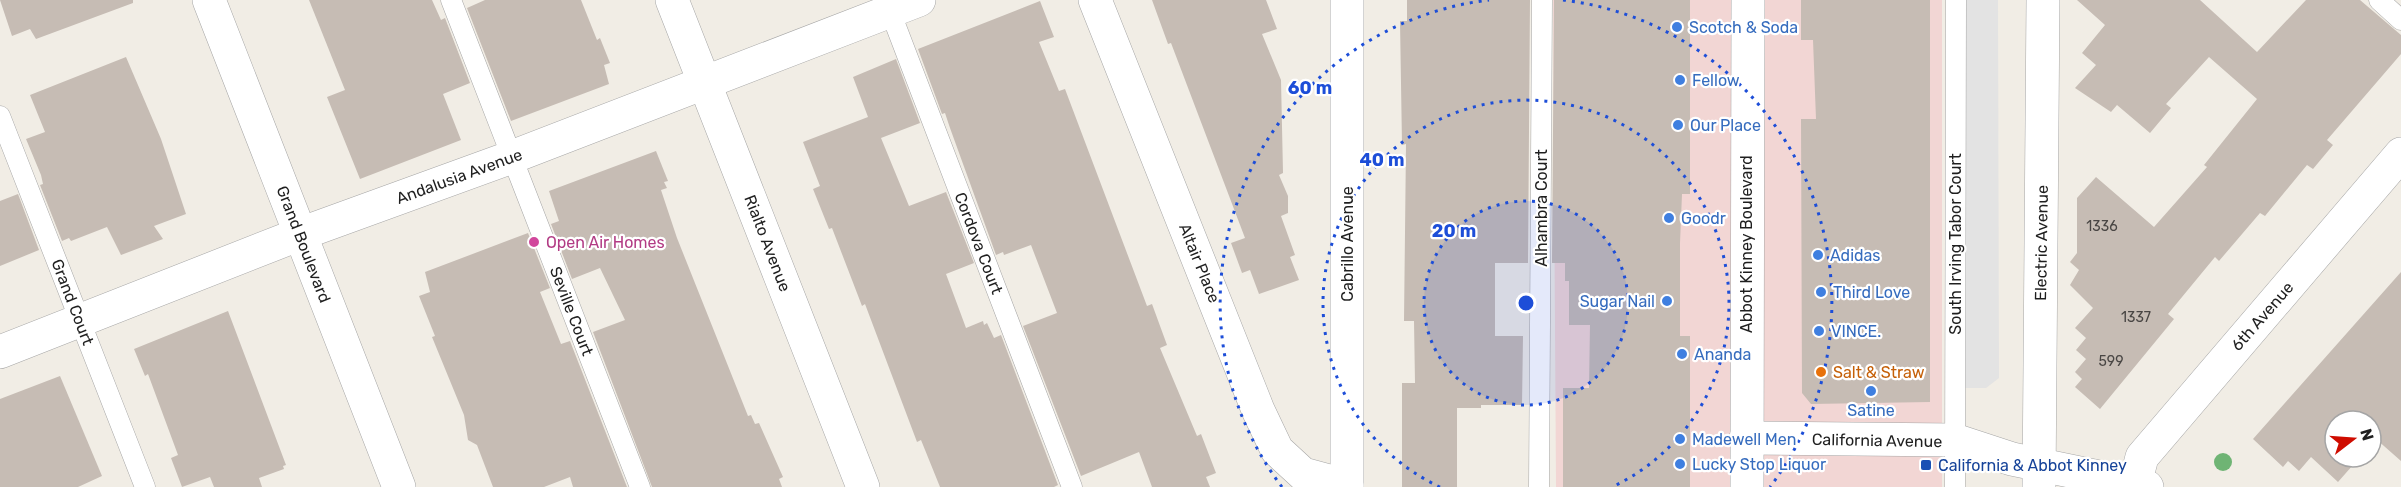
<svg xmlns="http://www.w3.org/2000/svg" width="2401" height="487" font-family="Rubik,sans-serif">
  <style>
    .commercial { fill: #f2d6d4 }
    .parking { fill: #e3e3e3 }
    .building { fill: #c6bcb4 }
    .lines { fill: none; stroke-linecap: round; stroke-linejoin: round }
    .service-casing { stroke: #a6a6a6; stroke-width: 21 }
    .minor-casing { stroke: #a6a6a6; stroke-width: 34 }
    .tertiary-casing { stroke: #a6a6a6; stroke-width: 34 }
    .service { stroke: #fff; stroke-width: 20 }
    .minor { stroke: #fff; stroke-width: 33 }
    .tertiary { stroke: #fff; stroke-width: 33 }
    .tree { fill: #6fb474 }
    .ring { fill: none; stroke: #1d4ed8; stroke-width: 3; stroke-dasharray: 3 6 }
    .shop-dot { fill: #3f7fe0; stroke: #fff; stroke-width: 2 }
    .hotel-dot { fill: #d1479c; stroke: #fff; stroke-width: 2 }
    .food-dot { fill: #e8710a; stroke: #fff; stroke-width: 2 }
    .transit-dot { fill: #1a4fb4; stroke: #fff; stroke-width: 2 }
    .labels { text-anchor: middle; stroke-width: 4.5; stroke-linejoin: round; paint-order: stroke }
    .number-label { font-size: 14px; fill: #494644 }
    .shop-label { font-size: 16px; fill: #366cbe; stroke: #fff; text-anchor: start }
    .street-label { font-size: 16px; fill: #1f1f1f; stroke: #fff }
    .hotel-label { font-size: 16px; fill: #b23c85; stroke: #fff; text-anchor: start }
    .food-label { font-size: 16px; fill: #c56008; stroke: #fff; text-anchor: start }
    .transit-label { font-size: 16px; fill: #164399; stroke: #fff; text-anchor: start }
    .centre { fill: #1d4ed8; stroke: #fff; stroke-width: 3 }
    .ring-label { font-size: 18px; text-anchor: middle; font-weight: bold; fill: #1d4ed8; stroke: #fff; stroke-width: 4.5; stroke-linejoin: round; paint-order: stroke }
  </style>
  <rect width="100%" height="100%" fill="#f1ede5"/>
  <!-- commercial -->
  <polygon class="commercial" points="1553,0 1942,0 1942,487 1556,487"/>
  <!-- parking -->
  <polygon class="parking" points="1963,0 1998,0 1999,378 1986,388 1962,388"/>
  <!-- building -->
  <g class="building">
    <polygon points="0,0 133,0 133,3 36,39 30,29 12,36"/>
    <polygon points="309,0 432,0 441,20 445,18 470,83 443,94 461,140 360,179 327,97 345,90"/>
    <polygon points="485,0 581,0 597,40 600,38 610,63 604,65 609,84 511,121 467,8"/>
    <polygon points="1152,0 1266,0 1277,29 1262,34 1281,80 1283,173 1279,175 1288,196 1288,213 1281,216 1295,255 1290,257 1299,280 1259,294 1250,270 1242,273 1231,243 1245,238 1171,43 1168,44"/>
    <polygon points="1407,0 1530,0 1528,263 1495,263 1495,336 1523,336 1522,405 1481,405 1481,408 1457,408 1457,487 1402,487 1402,383 1415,383 1414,321 1404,321 1406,144 1402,145 1400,21 1407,21"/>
    <polygon points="1554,0 1690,0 1690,194 1682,194 1680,243 1680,336 1690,336 1690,487 1563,487 1563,388 1589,388 1590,325 1569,325 1569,281 1565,281 1565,263 1552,263"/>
    <polygon points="1801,0 1930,0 1930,402 1811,404 1802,393 1801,119 1816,119 1813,40 1801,40"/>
    <polygon points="2077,0 2200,0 2257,52 2306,0 2360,0 2401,35 2401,54 2327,140 2333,145 2313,169 2307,165 2265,216 2260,213 2219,261 2215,257 2168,314 2174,319 2100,409 2075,387 2082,379 2075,372 2086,359 2076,350 2086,338 2075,328 2093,308 2070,285 2079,270 2070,262 2077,253 2077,198 2096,177 2154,227 2207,167 2204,165 2257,99 2209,57 2166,104 2171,108 2150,133 2117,105 2111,112 2075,88 2096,65 2082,53 2105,25"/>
    <polygon points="1040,1 1054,37 1039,42 1059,91 1065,89 1147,306 1152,304 1167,345 1160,348 1197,436 1201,434 1216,473 1206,477 1210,487 1152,487 1139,452 1081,476 1023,326 1057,313 1031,245 1004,255 1003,252 996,255 950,128 945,113 942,114 918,49"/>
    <polygon points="126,57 161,139 186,214 154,226 163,239 121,255 107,227 71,241 69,238 62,241 40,185 43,184 41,175 26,139 45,132 30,95"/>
    <polygon points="896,59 920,123 881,138 909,206 946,192 974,263 946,274 966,328 983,321 984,325 987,323 994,338 1001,335 1058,485 1054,487 940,487 921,440 917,442 865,304 862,306 832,228 829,229 813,189 820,186 803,142 868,117 853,77"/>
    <polygon points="656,151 668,181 664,182 667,188 661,190 677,238 748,416 751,415 755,424 759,423 783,477 779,479 782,487 652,487 593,332 625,320 600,268 572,279 551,224 559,221 549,191"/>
    <polygon points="18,194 39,250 0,266 0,201"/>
    <polygon points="528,233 550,288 540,292 561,344 570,341 627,487 573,487 570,477 544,487 493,487 477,445 468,440 464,415 432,337 435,336 419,296 430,292 425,272"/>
    <polygon points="2401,272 2401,461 2376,439 2371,445 2371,421 2335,421 2335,457 2360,457 2338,482 2311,457 2299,471 2288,461 2283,467 2253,439"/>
    <polygon points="228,311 286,465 283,466 284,469 259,478 262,487 214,487 210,477 182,487 171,458 178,455 148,374 145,376 134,349"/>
    <polygon points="60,376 102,476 78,487 0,487 0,399"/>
  </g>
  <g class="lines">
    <!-- service casing -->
    <g class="service-casing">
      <g id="service">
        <polyline points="451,0 640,487"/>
        <polyline points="2379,0 2401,20"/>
        <polyline points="887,3 1072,487"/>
        <polyline points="0,116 145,487"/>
        <polyline points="1539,487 1542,0"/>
        <polyline points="1955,487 1956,0"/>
      </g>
    </g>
    <!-- minor casing -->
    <g class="minor-casing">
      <g id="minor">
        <polyline points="209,0 399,487"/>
        <polyline points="672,0 863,487"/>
        <polyline points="1095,0 1258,410 1277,450 1303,474 1347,486"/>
        <polyline points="1347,0 1347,487"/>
        <polyline points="0,352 300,234 512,157 919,0"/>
        <polyline points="2135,484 2142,457 2401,154"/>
        <polyline points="2039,487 2043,0"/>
      </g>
    </g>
    <!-- tertiary casing -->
    <g class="tertiary-casing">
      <g id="tertiary">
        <polyline points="1746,438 1954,440 2012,459 2147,487"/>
        <polyline points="1747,487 1748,0"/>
      </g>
    </g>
    <!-- service -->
    <use href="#service" class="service"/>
    <!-- minor -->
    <use href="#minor" class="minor"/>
    <!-- tertiary -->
    <use href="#tertiary" class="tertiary"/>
  </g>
  <!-- trees -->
  <circle class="tree" cx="2223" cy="462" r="9"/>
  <!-- distance rings -->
  <circle cx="1526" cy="303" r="102" fill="#1d4ed8" fill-opacity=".12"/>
  <g class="ring">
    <circle cx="1526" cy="303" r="102"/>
    <path d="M1440 487A203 203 0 1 1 1612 487"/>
    <path d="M1282 487A305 305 0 0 1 1489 0M1563 0A305 305 0 0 1 1770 487"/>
  </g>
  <!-- markers -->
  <g class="shop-dot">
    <circle cx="1677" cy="27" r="6"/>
    <circle cx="1680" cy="80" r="6"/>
    <circle cx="1678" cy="125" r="6"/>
    <circle cx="1669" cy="218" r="6"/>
    <circle cx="1818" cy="255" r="6"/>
    <circle cx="1821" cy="292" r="6"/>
    <circle cx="1667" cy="301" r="6"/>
    <circle cx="1819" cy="331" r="6"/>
    <circle cx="1682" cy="354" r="6"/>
    <circle cx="1871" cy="391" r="6"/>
    <circle cx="1680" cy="439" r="6"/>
    <circle cx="1680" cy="464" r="6"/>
  </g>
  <circle class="hotel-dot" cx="534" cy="242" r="6"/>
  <circle class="food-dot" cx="1821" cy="372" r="6"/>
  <rect class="transit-dot" x="1920" y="459" width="12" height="12" rx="3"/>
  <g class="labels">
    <!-- number labels -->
    <g class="number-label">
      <text x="2102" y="231">1336</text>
      <text x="2136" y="322">1337</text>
      <text x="2111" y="366">599</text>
    </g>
    <!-- shop labels -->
    <g class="shop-label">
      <text x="1689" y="33">Scotch &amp; Soda</text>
      <text x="1692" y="86">Fellow</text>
      <text x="1690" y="131">Our Place</text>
      <text x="1681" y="224">Goodr</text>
      <text x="1830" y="261">Adidas</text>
      <text x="1833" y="298">Third Love</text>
      <text x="1655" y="307" text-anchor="end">Sugar Nail</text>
      <text x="1831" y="337">VINCE.</text>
      <text x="1694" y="360">Ananda</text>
      <text x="1871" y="416" text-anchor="middle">Satine</text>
      <text x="1692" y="445">Madewell Men</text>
      <text x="1692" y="470">Lucky Stop Liquor</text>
    </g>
    <!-- street labels -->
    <g class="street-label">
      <text transform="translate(459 176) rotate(-20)" y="6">Andalusia Avenue</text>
      <text transform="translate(1541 208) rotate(-90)" y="6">Alhambra Court</text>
      <text transform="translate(768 243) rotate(69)" y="6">Rialto Avenue</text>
      <text transform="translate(979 243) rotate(69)" y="6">Cordova Court</text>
      <text transform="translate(2041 243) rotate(-89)" y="6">Electric Avenue</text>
      <text transform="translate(304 244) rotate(69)" y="6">Grand Boulevard</text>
      <text transform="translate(1347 244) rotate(-90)" y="6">Cabrillo Avenue</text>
      <text transform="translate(1746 244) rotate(-90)" y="6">Abbot Kinney Boulevard</text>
      <text transform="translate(1955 244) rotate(-90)" y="6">South Irving Tabor Court</text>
      <text transform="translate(1200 263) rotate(68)" y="6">Altair Place</text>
      <text transform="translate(73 302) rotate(69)" y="6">Grand Court</text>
      <text transform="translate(572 311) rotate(69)" y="6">Seville Court</text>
      <text transform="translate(2262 316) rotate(-49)" y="6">6th Avenue</text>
      <text transform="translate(1877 440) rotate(1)" y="6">California Avenue</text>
    </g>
    <!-- hotel labels -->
    <g class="hotel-label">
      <text x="546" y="248">Open Air Homes</text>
    </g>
    <!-- food labels -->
    <g class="food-label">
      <text x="1833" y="378">Salt &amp; Straw</text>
    </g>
    <!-- transit labels -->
    <g class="transit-label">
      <text x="1938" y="471">California &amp; Abbot Kinney</text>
    </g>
  </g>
  <circle cx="1526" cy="303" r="9" class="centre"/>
  <g class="ring-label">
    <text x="1310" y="94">60 m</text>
    <text x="1382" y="166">40 m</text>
    <text x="1454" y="237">20 m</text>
  </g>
  <!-- north arrow -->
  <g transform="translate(2353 439) rotate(73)"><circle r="28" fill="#ffffff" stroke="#a5a5a5" stroke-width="1.5"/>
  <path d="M0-4.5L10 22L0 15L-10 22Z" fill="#cf0c00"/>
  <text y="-9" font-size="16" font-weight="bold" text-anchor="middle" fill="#1f1f1f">N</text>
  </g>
</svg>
